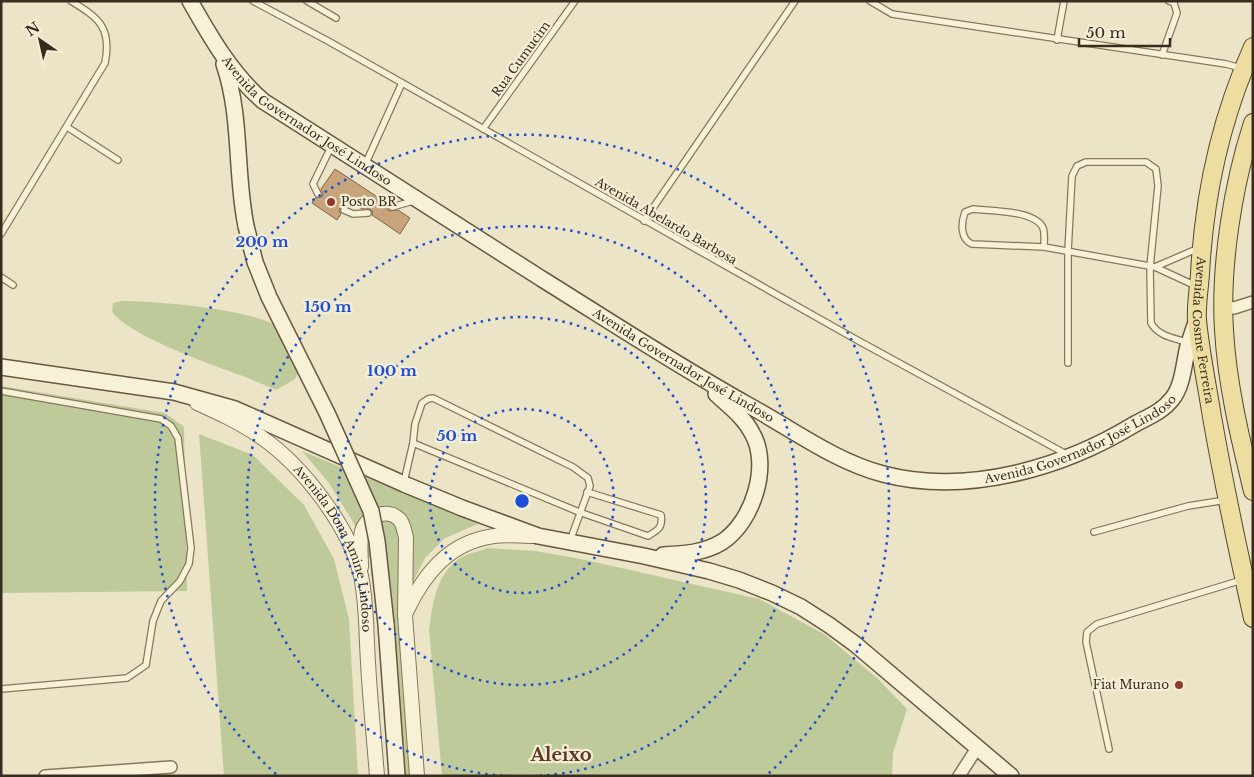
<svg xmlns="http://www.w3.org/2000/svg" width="1254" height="777" font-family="'Libre Baskerville',serif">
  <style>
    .green { fill: #bfca9a }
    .building { fill: #c8a47d; stroke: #846443 }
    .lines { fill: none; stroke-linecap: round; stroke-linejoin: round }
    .service-casing { stroke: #86775c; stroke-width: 8 }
    .minor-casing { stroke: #86775c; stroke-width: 14 }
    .tertiary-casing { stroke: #86775c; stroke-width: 16 }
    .secondary-casing { stroke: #68583f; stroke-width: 18 }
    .primary-casing { stroke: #544530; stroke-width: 20 }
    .service { stroke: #f7f1d8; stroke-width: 5.5 }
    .minor { stroke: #f7f1d8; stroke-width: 11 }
    .tertiary { stroke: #f7f1d8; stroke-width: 14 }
    .secondary { stroke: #f7f1d8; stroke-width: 15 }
    .primary { stroke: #eddda0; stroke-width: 18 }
    .secondary-bridge-casing { stroke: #68583f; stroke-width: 18; stroke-linecap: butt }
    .secondary-bridge { stroke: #f7f1d8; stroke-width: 15 }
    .ring { fill: none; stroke: #1d4ed8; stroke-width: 2.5; stroke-dasharray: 2.5 5 }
    .poi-dot { fill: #92392f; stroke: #f4eed5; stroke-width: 2 }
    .labels { text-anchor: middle; stroke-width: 4.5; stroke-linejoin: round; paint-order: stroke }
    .street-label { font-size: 12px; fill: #372d1f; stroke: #f4eed5 }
    .poi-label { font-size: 12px; fill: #372d1f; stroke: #f4eed5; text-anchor: start }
    .district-label { font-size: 18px; font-weight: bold; fill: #613521; stroke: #f4eed5 }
    .centre { fill: #1d4ed8; stroke: #f4eed5; stroke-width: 2.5 }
    .ring-label { font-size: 15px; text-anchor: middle; font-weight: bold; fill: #1d4ed8; stroke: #f4eed5; stroke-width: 4.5; stroke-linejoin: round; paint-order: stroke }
  </style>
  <rect width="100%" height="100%" fill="#ece4c6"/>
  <!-- green -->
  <g class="green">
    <path d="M122,301c34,0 137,8 161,29 8,7 15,19 22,27l-10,22 -19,11c-12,-5 -24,-11 -36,-15 -28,-10 -115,-41 -128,-64l1,-8z"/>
    <polygon points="1,386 165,413 184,427 187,591 1,593"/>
    <polygon points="199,434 253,455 304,505 334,559 349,619 358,776 224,776"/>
    <polygon points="302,451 478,524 445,538 425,558 408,592 416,776 392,776 380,608 372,563 353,522 329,483"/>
    <path d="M488,548l47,3 46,8 178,40 65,35 53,44 30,31 -14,44 -1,23h-450l-13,-146c4,-27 7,-58 33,-73 8,-4 18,-6 26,-9z"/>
  </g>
  <!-- building -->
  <polygon class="building" points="335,169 388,204 387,208 389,211 398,210 410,218 400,234 372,215 373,212 370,209 362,209 350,201 347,206 343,205 340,208 339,211 341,214 337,220 312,203 315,198 322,197 323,194 321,189"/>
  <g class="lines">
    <!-- service casing -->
    <g class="service-casing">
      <g id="service">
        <polyline points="253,1 328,41 857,340 1066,454"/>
        <polyline points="307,1 336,18"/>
        <polyline points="870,1 892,14 1226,64 1241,68"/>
        <polyline points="1057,40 1064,1"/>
        <polyline points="1162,55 1177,13 1174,3 1169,1"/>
        <polyline points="67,127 118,160"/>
        <polyline points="483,129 575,1"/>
        <polyline points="365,165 402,83"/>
        <polyline points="318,194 313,184 331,147"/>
        <polyline points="392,207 413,201"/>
        <polyline points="344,210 353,214 368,213"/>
        <polyline points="644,221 795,1"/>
        <path d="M1,234l104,-171c7,-35 -6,-45 -34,-62"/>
        <path d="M1044,247c0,-6 1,-14 -1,-19 -8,-18 -53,-17 -70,-19l-8,3c-4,11 -5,27 7,32l72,3 111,20 41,19"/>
        <polyline points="1155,267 1199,248"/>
        <polyline points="1,277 13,285"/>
        <path d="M1068,363v-112l4,-75 5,-10 9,-4h60l10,7 2,17 -8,81 1,56c8,14 24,15 38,20"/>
        <polyline points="1,391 161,419 171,426 178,438 191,548 189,564 180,581 161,601 153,621 146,665 127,678 1,689"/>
        <path d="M413,443l166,69 69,24c10,-6 15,-8 13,-21l-74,-23"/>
        <polyline points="404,482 413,443 415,424 422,403 428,399 433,398 573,467 588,478 590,486 570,541"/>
        <polyline points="1094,532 1188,506 1226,500"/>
        <polyline points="1109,749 1086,642 1087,632 1097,624 1242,580"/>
      </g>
    </g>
    <!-- minor casing -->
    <g class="minor-casing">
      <g id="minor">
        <polyline points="1223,306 1234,308 1253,302"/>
        <polyline points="45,776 171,767"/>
        <polyline points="959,776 977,748"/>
      </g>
    </g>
    <!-- tertiary casing -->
    <g class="tertiary-casing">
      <g id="tertiary">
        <path id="s1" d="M197,403c22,10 44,20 64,34 41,28 89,90 100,139 6,28 5,58 7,86 2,38 6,76 9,114"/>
        <path d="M361,567c0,-11 -2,-25 1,-36 4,-14 25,-24 37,-12 5,5 5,13 7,18l-1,78 12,161"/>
        <path d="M406,612c18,-38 43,-70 88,-76 12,-2 26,0 39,0"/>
      </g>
    </g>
    <!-- secondary casing -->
    <g class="secondary-casing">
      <g id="secondary">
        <path id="s2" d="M190,1c21,37 41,72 73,100 93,60 186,119 279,178 69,43 136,87 206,126 44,24 86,56 135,69 84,22 180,-6 252,-50 13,-7 28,-13 37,-25 11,-13 12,-37 16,-53 3,-9 6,-18 9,-27"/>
        <path d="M224,64c18,53 11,108 22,162"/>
        <polyline points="1,367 174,392 235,409 404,484 462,508 538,536 644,556 709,571 739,580 772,593 801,607 829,625 855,644 1011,776"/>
        <path d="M663,555c21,-1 41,-2 59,-13 31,-20 49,-77 30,-109 -8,-16 -23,-27 -36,-39"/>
        <polyline points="386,624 397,776"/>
      </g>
    </g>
    <!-- primary casing -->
    <g class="primary-casing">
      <g id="primary">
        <path id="s3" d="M1253,47c-32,71 -49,150 -53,227 -1,15 -4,31 -3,46 3,32 10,65 15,97 12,68 26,134 41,201"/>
        <path d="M1253,123c-20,61 -33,143 -29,207 3,54 16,108 29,161"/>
      </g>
    </g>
    <!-- service -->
    <use href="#service" class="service"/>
    <!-- minor -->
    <use href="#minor" class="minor"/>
    <!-- tertiary -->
    <use href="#tertiary" class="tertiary"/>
    <!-- secondary -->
    <use href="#secondary" class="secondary"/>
    <!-- primary -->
    <use href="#primary" class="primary"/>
    <!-- secondary-bridge casing -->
    <g class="secondary-bridge-casing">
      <polyline id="secondary-bridge" points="246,226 255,262 269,297 327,413 371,511 377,541 386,624"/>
    </g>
    <!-- secondary-bridge -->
    <use href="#secondary-bridge" class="secondary-bridge"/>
  </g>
  <!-- distance rings -->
  <g class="ring">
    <circle cx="522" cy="501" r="92"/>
    <circle cx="522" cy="501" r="184"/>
    <path d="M510 776A275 275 0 1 1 534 776"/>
    <path d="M276 774A367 367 0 1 1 768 774"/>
  </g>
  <!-- markers -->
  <g class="poi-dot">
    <circle cx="331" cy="202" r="5"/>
    <circle cx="1179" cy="685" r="5"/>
  </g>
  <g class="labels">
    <!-- street labels -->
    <g class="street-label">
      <text transform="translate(521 59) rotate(-54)" y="4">Rua Cumucim</text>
      <text dy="4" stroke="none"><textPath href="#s2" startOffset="171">Avenida Governador José Lindoso</textPath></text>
      <text transform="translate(666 221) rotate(30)" y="4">Avenida Abelardo Barbosa</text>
      <text dy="4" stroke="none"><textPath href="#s3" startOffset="291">Avenida Cosme Ferreira</textPath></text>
      <text dy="4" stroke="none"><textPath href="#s2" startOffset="621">Avenida Governador José Lindoso</textPath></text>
      <text dy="4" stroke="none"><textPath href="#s2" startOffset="1056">Avenida Governador José Lindoso</textPath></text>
      <text dy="4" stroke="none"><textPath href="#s1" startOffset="211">Avenida Dona Amine Lindoso</textPath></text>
    </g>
    <!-- poi labels -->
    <g class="poi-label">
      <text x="341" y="206">Posto BR</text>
      <text x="1169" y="689" text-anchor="end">Fiat Murano</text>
    </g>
    <!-- district labels -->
    <g class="district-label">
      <text x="561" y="761">Aleixo</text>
    </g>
  </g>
  <circle cx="522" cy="501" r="8" class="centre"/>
  <g class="ring-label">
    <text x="262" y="247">200 m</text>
    <text x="328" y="312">150 m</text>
    <text x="392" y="376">100 m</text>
    <text x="457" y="441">50 m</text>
  </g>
  <!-- border -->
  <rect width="1254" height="777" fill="none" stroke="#372d1f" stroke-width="5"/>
  <!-- north arrow -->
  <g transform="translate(40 40) rotate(326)" stroke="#f4eed5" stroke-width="4" paint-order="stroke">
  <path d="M0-4L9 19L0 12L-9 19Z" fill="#372d1f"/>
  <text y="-8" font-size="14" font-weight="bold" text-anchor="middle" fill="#372d1f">N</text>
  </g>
  <!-- scale -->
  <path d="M1079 38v8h91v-8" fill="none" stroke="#372d1f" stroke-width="2.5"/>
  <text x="1086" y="38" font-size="15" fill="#372d1f" stroke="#f4eed5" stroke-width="4" paint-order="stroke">50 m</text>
</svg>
